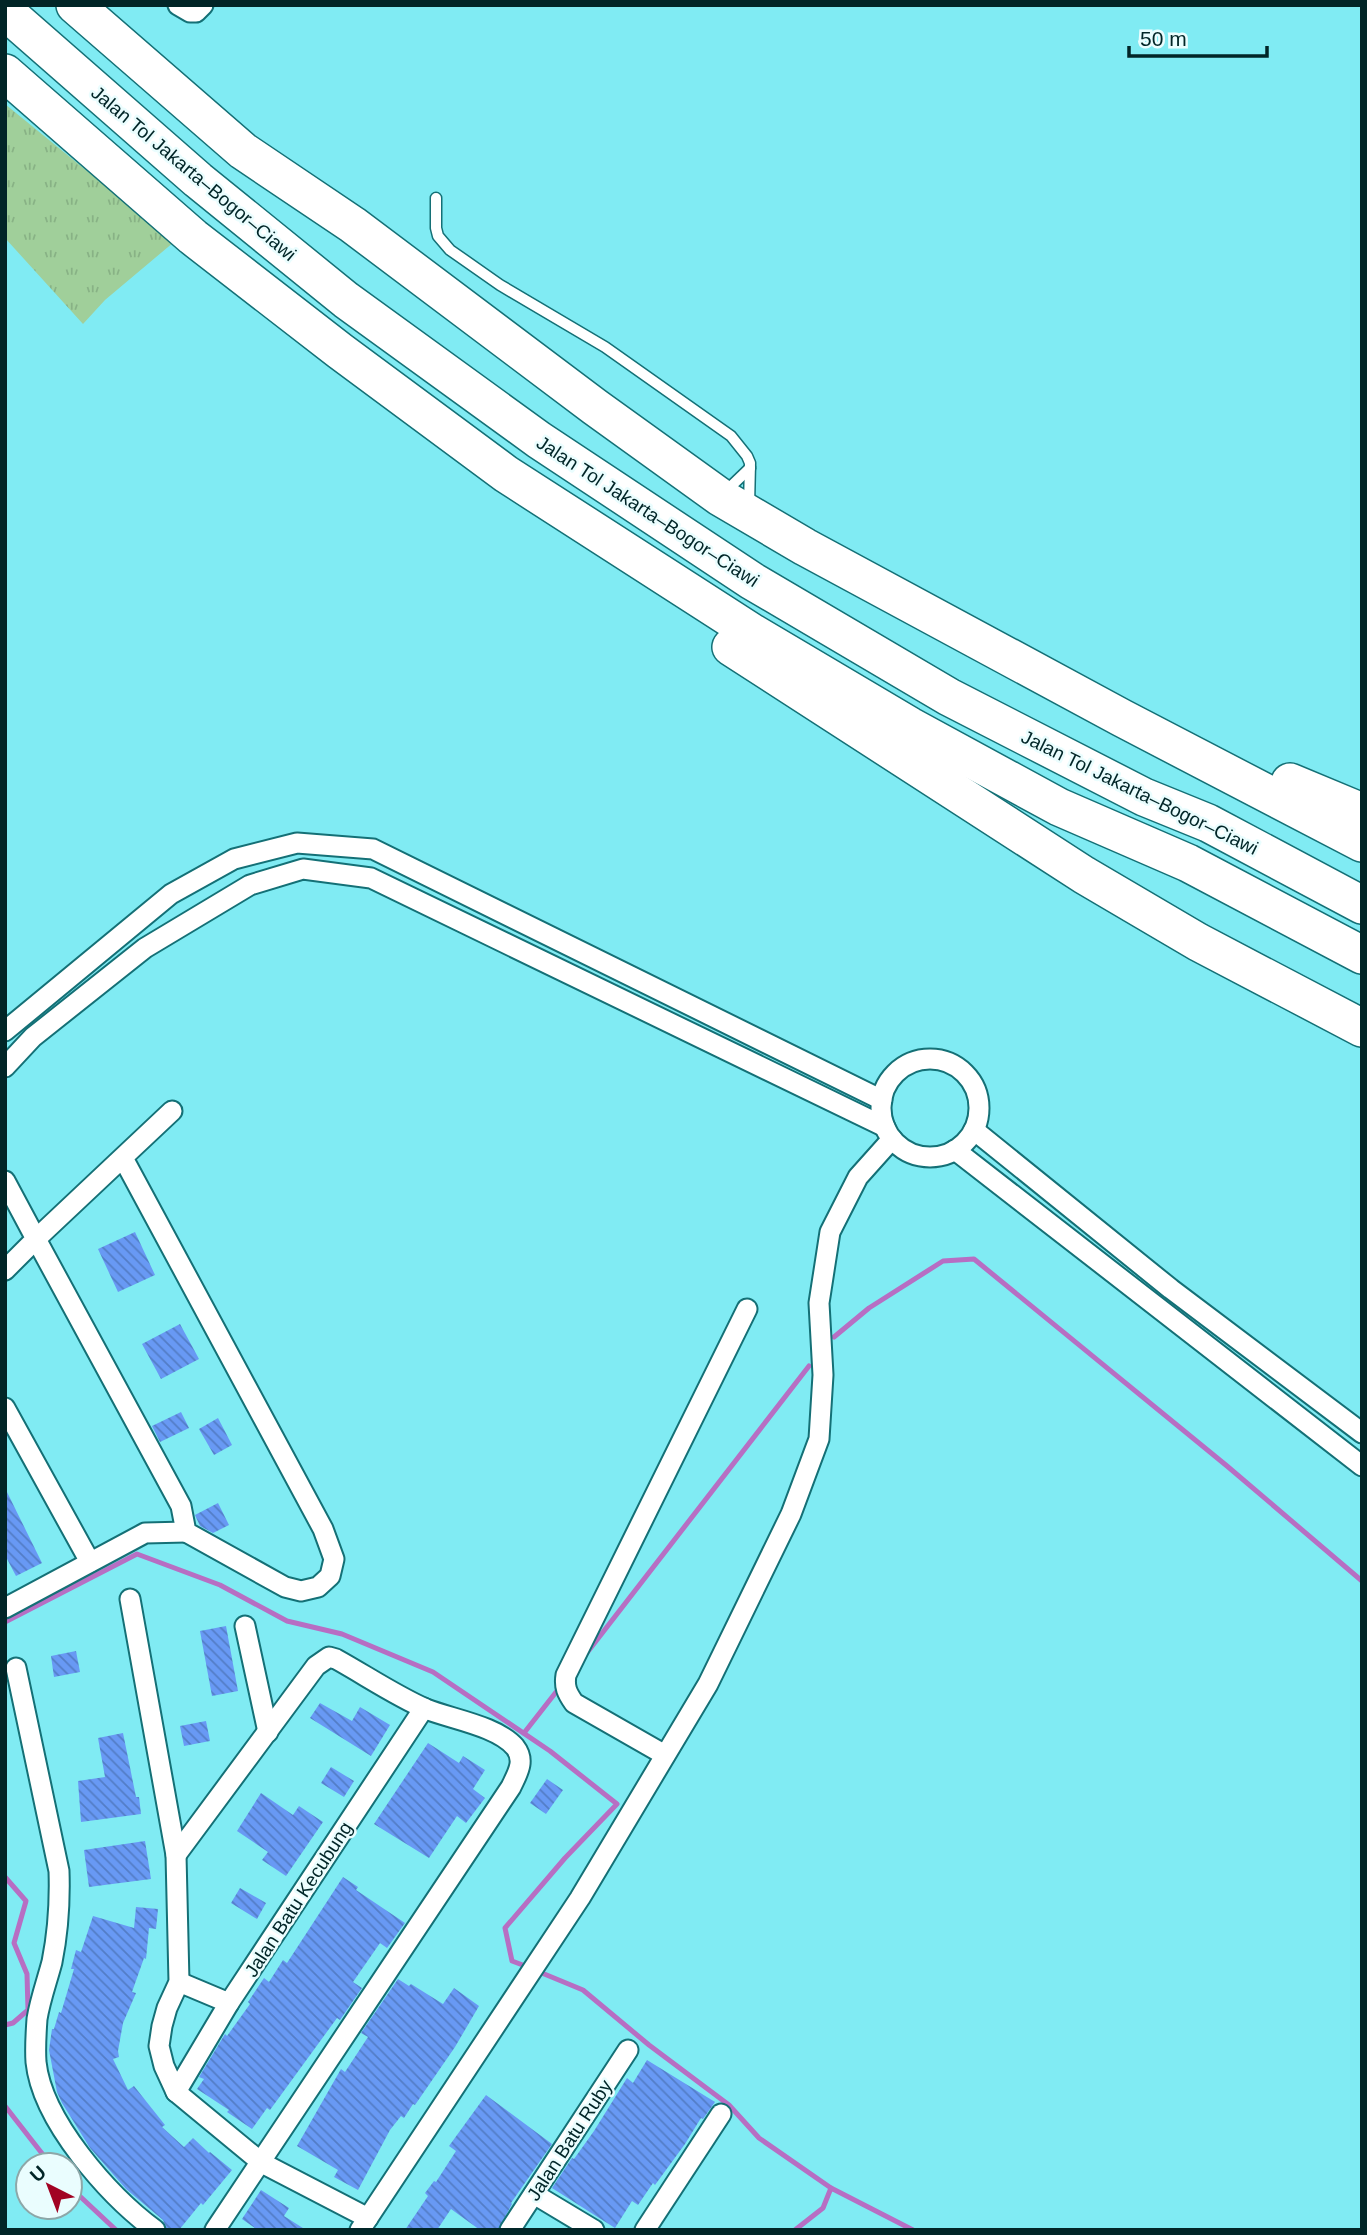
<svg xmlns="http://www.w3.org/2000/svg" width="1367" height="2235" font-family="Arial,sans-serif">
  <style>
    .grass { fill: url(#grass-tufts) }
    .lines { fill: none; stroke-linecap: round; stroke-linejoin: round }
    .stream { stroke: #b76ec3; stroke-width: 5 }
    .building { fill: url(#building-back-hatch) }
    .lane-casing { stroke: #147076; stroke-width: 13 }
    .street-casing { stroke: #147076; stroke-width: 23 }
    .highway-casing { stroke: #147076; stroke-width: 40 }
    .lane { stroke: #fff; stroke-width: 10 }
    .street { stroke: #fff; stroke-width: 19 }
    .highway { stroke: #fff; stroke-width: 37 }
    .labels { text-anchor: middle; stroke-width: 5; stroke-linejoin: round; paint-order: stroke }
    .street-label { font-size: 19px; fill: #012527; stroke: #eafdfe }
  </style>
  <defs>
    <pattern id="grass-tufts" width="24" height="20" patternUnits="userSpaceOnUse" patternTransform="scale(1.75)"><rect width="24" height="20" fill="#a0cf9a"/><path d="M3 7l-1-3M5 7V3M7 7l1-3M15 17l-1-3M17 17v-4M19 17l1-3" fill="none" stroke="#88b285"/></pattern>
    <pattern id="building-back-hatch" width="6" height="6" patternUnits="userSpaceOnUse" patternTransform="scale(1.75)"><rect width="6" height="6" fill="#6899f4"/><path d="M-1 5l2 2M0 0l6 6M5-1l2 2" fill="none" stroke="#537dc6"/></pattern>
  </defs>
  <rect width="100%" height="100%" fill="#80ebf3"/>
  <!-- grass -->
  <polygon class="grass" points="5,104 174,242 105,300 83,324 5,238"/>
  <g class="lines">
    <!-- stream -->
    <g class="stream">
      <polyline points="834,1337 869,1308 943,1261 974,1259 1227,1466 1362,1581"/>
      <polyline points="5,1622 137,1554 220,1585 287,1621 342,1634 433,1672 550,1751 617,1804 565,1858 505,1928 512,1961 528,1967"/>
      <polyline points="586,1654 809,1366"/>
      <polyline points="524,1733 560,1687"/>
      <polyline points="5,1877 26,1901 14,1943 27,1974 28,2010 13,2023 5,2025"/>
      <polyline points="537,1971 583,1990 649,2045 729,2105 759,2138 831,2188"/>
      <polyline points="5,2106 51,2165"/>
      <polyline points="70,2187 116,2230"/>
      <polyline points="795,2230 823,2208 831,2188 913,2230"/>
    </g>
  </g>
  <!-- building -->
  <g class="building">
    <polygon points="135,1232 155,1275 118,1292 98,1249"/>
    <polygon points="180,1324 199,1359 161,1379 142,1344"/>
    <polygon points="181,1412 189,1428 160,1442 152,1426"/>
    <polygon points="218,1418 232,1445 214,1455 199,1429"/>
    <polygon points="5,1488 42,1563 16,1576 5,1555"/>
    <polygon points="218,1503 229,1525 213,1533 200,1526 195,1515"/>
    <polygon points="226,1626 238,1691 212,1696 200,1631"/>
    <polygon points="76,1651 80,1672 54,1677 51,1656"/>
    <polygon points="320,1703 352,1721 360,1707 390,1725 371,1756 310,1718"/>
    <polygon points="206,1721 210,1741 184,1746 180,1726"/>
    <polygon points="123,1733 136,1797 139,1797 141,1814 81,1822 78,1781 105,1777 98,1738"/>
    <polygon points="428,1743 459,1763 463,1756 485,1770 473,1789 485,1798 466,1823 457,1816 429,1858 374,1824"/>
    <polygon points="331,1767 354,1781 344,1797 321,1783"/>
    <polygon points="547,1779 563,1790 546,1814 530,1803"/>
    <polygon points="261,1793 293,1815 299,1806 323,1822 286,1876 262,1860 268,1852 237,1831"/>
    <polygon points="145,1841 151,1879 89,1887 84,1850"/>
    <polygon points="343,1877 358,1887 356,1890 405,1923 387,1948 380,1943 353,1982 362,1988 340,2020 337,2018 270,2110 267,2108 252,2129 227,2112 229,2110 197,2089 204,2079 199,2077 225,2034 227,2036 250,2004 248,2002 264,1978 269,1982 283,1960 287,1963"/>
    <polygon points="240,1888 266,1903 257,1919 231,1903"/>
    <polygon points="136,1907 158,1909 156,1929 149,1928 146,1959 144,1958 132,1992 136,1993 123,2023 118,2051 119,2057 113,2059 128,2090 134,2086 165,2125 162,2127 184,2147 193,2138 209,2153 210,2152 232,2170 203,2205 201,2203 179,2230 167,2230 163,2220 126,2189 90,2148 62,2103 57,2092 49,2050 52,2029 54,2029 59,2012 61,2013 74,1969 71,1969 76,1950 81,1952 93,1916 134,1928"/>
    <polygon points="398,1979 409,1986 411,1984 443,2004 454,1988 479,2006 455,2047 415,2105 413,2104 404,2118 401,2116 390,2130 358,2190 334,2177 338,2170 297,2146 341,2069 345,2072 368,2037 361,2033"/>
    <polygon points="647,2060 715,2102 703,2119 701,2118 685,2144 655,2185 653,2183 638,2205 632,2201 615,2228 552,2188 572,2158 574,2159 594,2131 627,2078 633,2083"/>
    <polygon points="486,2095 552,2144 511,2203 512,2204 498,2230 480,2230 451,2209 437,2230 405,2230 428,2196 425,2193 434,2181 436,2182 456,2151 449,2146"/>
    <polygon points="261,2190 289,2208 284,2216 306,2230 258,2230 242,2219"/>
  </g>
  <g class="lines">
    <!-- lane casing -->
    <g class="lane-casing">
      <g id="lane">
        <polyline points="436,198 436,228 438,236 450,250 500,285 605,347 731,436 747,456 750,463 749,506"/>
        <polyline points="725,492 750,468"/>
      </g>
    </g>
    <!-- street casing -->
    <g class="street-casing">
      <g id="street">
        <polyline points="178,5 190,12 196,12 203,5"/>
        <polyline points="5,1031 171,894 234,859 297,843 373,849 882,1100"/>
        <circle cx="930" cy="1108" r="49"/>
        <polyline points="5,1067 33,1037 145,948 250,885 303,869 371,878 885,1127"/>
        <polyline points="974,1130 1171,1289 1362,1433"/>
        <polyline points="955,1150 1362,1466"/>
        <polyline points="123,1158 323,1529 334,1559 330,1576 318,1587 301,1591 285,1587 186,1532 181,1506 36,1239 172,1111"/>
        <polyline points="5,1181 36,1239 5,1270"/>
        <polyline points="5,1408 90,1562"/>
        <polyline points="130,1599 176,1855 179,1982 167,2008 162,2026 159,2046 164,2066 176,2092 262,2163 368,2218"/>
        <polyline points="5,1608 145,1533 186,1532"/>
        <polyline points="245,1626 268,1732"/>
        <path d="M16,1668l43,203c1,30 -1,61 -7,91 -5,19 -12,38 -15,57 -1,14 -2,29 -1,43 6,59 73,134 119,168"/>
        <path d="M665,1755l-91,-52c-7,-10 -10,-16 -8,-28l181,-366"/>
        <path d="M176,1855l140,-189 13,-9 7,2c29,16 60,37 90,50 25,10 71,17 89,38 11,14 2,27 -4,40l-296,443"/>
        <polyline points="179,1982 229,2003"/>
        <polyline points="176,2092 229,2003 424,1708"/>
        <polyline points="534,2194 594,2230"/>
        <polyline points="360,2230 580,1898 708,1684 791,1514 819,1439 823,1375 819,1303 830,1232 858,1177 892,1139"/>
        <polyline points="510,2230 628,2050"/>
        <polyline points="645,2230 721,2114"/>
      </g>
    </g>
    <!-- highway casing -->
    <g class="highway-casing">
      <g id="highway">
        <polyline points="75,5 243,151 353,225 595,407 720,497 805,547 1122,718 1362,843"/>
        <polyline points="5,11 198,180 346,300 539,440 752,581 949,697 1144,797 1208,823 1362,905"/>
        <polyline points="5,73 193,237 340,351 506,474 753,633 910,726 1059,807 1188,863 1362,955"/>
        <polyline points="731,647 1084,875 1198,942 1362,1028"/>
        <polyline points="1290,782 1362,812"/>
      </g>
    </g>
    <!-- lane -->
    <use href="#lane" class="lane"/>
    <!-- street -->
    <use href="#street" class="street"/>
    <!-- highway -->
    <use href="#highway" class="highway"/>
  </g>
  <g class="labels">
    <!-- street labels -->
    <g class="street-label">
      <text transform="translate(194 173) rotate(40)" y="7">Jalan Tol Jakarta–Bogor–Ciawi</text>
      <text transform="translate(648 511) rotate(33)" y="7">Jalan Tol Jakarta–Bogor–Ciawi</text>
      <text transform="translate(1140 792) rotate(26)" y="7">Jalan Tol Jakarta–Bogor–Ciawi</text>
      <text transform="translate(298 1899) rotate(-57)" y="7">Jalan Batu Kecubung</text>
      <text transform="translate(569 2140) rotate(-57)" y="7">Jalan Batu Ruby</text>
    </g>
  </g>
  <!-- border -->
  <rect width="1367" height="2235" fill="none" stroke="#012527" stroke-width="14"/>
  <!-- north arrow -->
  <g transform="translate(49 2186) rotate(318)"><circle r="33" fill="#eafdfe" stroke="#8da7a8" stroke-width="2"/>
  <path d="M0-5L12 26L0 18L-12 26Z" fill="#a20323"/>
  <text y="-10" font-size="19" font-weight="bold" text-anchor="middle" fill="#012527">U</text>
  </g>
  <!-- scale -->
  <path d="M1129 46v10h138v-10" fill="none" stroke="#012527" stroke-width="3.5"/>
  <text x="1140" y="46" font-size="21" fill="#012527" stroke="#eafdfe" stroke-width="5" paint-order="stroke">50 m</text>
</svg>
